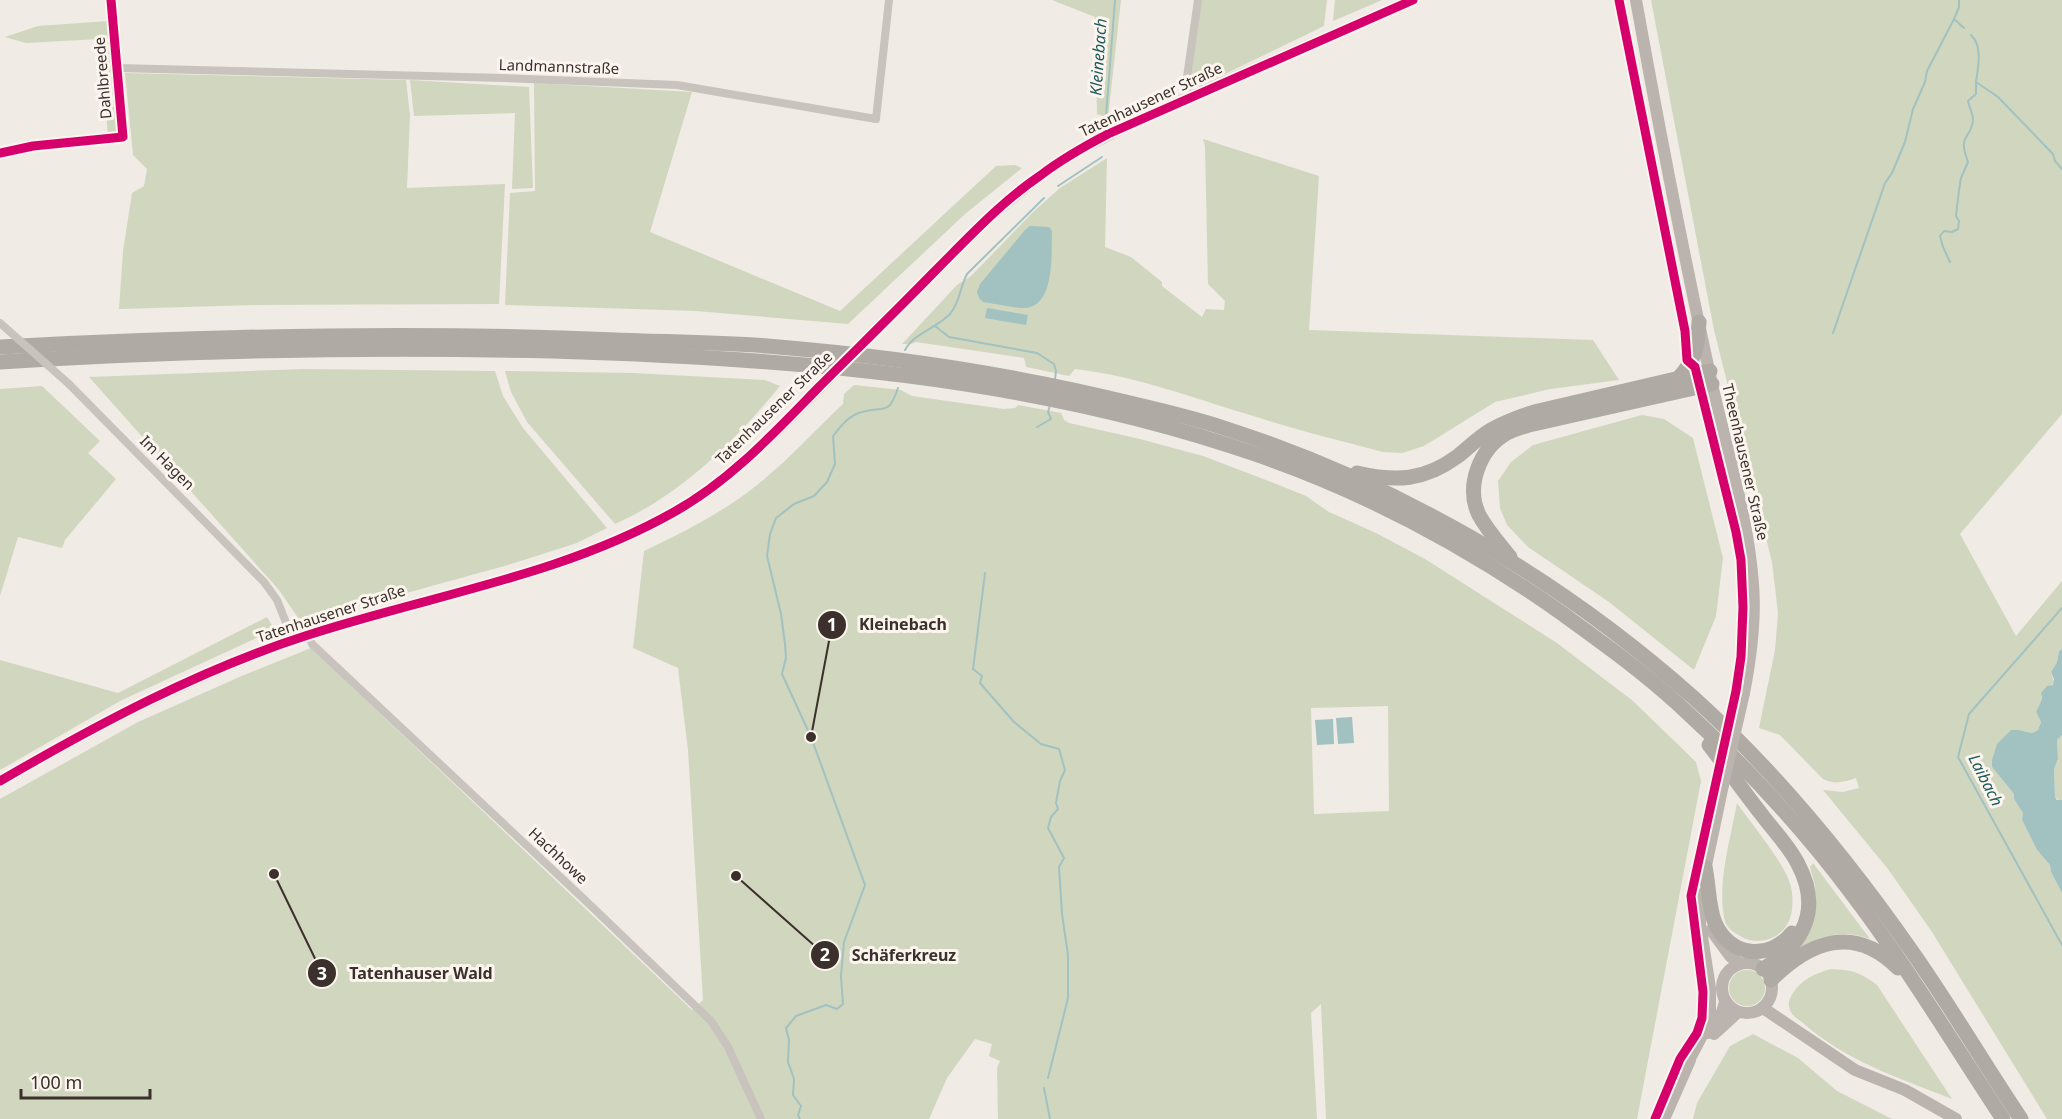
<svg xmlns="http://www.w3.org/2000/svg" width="2062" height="1119" font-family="'Noto Sans',sans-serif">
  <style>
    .green { fill: #d1d6bf; fill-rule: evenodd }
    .water { fill: #a1c2c1 }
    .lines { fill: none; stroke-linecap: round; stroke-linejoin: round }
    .stream { stroke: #a1c2c1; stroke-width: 2 }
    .street { stroke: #c9c3be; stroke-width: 8 }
    .secondary { stroke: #bab3ae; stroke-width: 12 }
    .highway { stroke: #afaaa4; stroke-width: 15 }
    .street-bridge { stroke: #c9c3be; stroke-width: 8 }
    .secondary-bridge { stroke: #bab3ae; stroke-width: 12 }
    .cycleway-casing { stroke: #fbf5ee; stroke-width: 13 }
    .cycleway { stroke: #d6006c; stroke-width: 9 }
    .labels { text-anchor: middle; stroke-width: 6; stroke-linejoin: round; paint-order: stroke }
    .street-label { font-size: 15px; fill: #3b302b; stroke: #fbf5ee }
    .water-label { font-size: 16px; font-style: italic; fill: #1f5a5e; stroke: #fbf5ee }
    .leader { fill: none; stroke: #3b302b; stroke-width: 2 }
    .callout-dot { fill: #3b302b; stroke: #fbf5ee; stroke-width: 2 }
    .mark-label { font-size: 18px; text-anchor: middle; font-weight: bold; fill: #fff }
    .callout-label { font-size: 16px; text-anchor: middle; font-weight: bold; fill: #3b302b; stroke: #fbf5ee; stroke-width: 6; stroke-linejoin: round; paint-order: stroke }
  </style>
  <rect width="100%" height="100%" fill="#f0ebe5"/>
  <!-- green -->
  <g class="green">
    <polygon points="1052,0 1121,0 1108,118 1097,114 1095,17"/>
    <polygon points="1201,0 1327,0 1324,26 1196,88 1189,82"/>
    <polygon points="1335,0 1382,0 1333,21"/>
    <path d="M1651,0h411v414l-102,120 56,102 46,-55v68l-3,2 -2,11 -6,10 3,10 -2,4h-5l-6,10 1,3 -6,13 5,10 -3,8 -6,3 -13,-3 -27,37 22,27v5l9,14 -1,7 15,30 13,15 1,7 11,21v226h-15l-115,-187 -44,-63 -65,-79 20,2 16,-4 -3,-10c-12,4 -21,7 -33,1l-43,-44 -21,-7 16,-78 3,-37 -6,-51 -58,-232z"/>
    <polygon points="109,21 117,133 108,134 99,39 26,43 5,37 38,26"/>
    <polygon points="125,73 406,80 410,115 407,188 505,184 499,304 252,305 119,309 123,251 132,193 144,186 147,169 133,155"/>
    <polygon points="410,80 529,87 533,188 512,189 515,113 414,116"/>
    <polygon points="534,83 692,92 650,232 840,311 996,166 1015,165 1022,168 965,214 848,324 696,311 505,305 510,193 535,191"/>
    <path d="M1203,139l116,37 -10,154 284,10 26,40 -69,9 -55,13 -71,44 -22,7 -19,-1c-41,-11 -83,-21 -123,-34 -62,-18 -122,-42 -185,-49l-6,7 -43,-9 -2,-9 -108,-16 -5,2h-9l55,-59 14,-9 63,-65 26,-23 47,-30 -2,89 26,10 31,25v4l40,31 4,-8 18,1 1,-9 -17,-17 -3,-138z"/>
    <polygon points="304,369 495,371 503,396 523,428 607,528 577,543 508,565 301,622 279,590 89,377"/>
    <path d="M505,371l128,2 132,7 15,6c-46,56 -98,108 -165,138l-88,-102 -16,-30z"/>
    <path d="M854,385l47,5 11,6 92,13 11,-1 3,-3 43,8 3,7 5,3 71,16 63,17 63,24 40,16 23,16 47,21 49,26 132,84 76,58 63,61 5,19 -64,338h-311l-5,-115 -10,9 6,106h-319l-1,-51 3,-7 -11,-5 3,-12 -17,-5 -28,39 -18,41h-929v-320l138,-77 106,-47 67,-27 381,362 11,-10 -15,-250 -10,-82 -45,-20 11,-97c36,-17 73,-36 104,-59 35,-26 64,-59 95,-88l1,-10zM1388,706l1,105 -75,3 -3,-106z"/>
    <polygon points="42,386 100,441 88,453 116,479 65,540 62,548 18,537 0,596 0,389"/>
    <polygon points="1642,415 1664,419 1693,438 1723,558 1716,616 1694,670 1609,602 1528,547 1507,525 1500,508 1498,481 1511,462 1533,445"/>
    <polygon points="267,617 272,625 265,634 122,700 0,770 0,660 118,693"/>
    <polygon points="2062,735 2062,800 2060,801 2055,797 2054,769 2058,759 2057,740"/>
    <path d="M1737,803c13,19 50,63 54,84 2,8 2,19 0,28 -6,25 -35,33 -54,19 -6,-3 -10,-7 -12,-13 -9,-35 6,-84 12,-118z"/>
    <path d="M1813,863l57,76c-29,-11 -53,-3 -77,15l23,-56 -1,-12 -5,-19z"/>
    <path d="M1831,969c21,1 29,3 46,16l75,114c-53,-21 -106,-38 -149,-76 -5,-4 -14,-9 -14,-17 -1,-4 2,-10 4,-13 9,-14 23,-20 38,-24z"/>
    <circle cx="1747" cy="988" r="18"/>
    <polygon points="1753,1034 1798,1058 1837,1091 1892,1119 1693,1119 1697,1103 1730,1046"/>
  </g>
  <!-- water -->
  <g class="water">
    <path d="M1030,226l19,1 3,4c-1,20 4,75 -27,77 -13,0 -28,-4 -42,-6l-4,-4 -2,-6 3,-8 45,-54z"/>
    <polygon points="987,308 1028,315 1026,325 985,318"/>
    <polygon points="2062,649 2062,735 2057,740 2058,759 2054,769 2055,797 2057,800 2062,800 2062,893 2051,872 2050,865 2037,850 2022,820 2023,813 2014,799 2014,794 1992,767 1992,760 1997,744 2011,730 2019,730 2032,733 2038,730 2041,722 2036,712 2042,699 2041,693 2047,686 2053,685 2054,679 2051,672 2057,662 2059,651"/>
    <polygon points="1352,717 1354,743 1338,744 1336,718"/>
    <polygon points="1333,719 1334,744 1317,745 1315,720"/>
  </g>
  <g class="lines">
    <!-- stream -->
    <g class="stream">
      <polyline points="1959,0 1959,7 1954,19 1964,28"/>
      <path d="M1971,35c12,11 7,33 5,47l22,15 55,57 2,7 7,8"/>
      <polyline points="1106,116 1115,0"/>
      <polyline points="1058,186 1102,157"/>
      <path d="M1950,262l-7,-15 -3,-11 4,-5 8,1 6,-3 1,-8 -3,-5 3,-26 2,-12 7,-16c-11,-30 3,-21 5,-42 0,-6 -4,-13 -5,-19l8,-7v-12"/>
      <polyline points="935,326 949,337 1037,353 1054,364 1056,371 1055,379"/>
      <polyline points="1833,333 1885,183 1892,173 1905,142 1913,109 1925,82 1927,71 1954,19"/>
      <path d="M905,350c9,-17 32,-22 45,-36 10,-12 10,-27 17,-40l77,-76"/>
      <polyline points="1037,427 1051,419 1048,412 1050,405"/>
      <polyline points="985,573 973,669 982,676 980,683 1014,722 1041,744 1059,749 1065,770 1060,781 1056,803 1058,809 1051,817 1048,828 1064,858 1059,867 1062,914 1068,955 1068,998 1048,1078"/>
      <polyline points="2062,608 1969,714 1958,757 2062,945"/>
      <polyline points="1044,1088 1050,1119"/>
      <path d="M800,1119l-2,-4 3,-9 -8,-11 1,-16 -6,-17 1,-22 -3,-12 10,-12 30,-11 11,4 6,-5 -2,-28 3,-34 21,-57 -54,-148 -29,-63 4,-16 -1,-14 -4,-30 -14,-58 3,-22 6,-16 18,-14 20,-8 13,-14 8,-18 -2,-28c8,-10 16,-21 29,-24 23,-7 26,5 36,-24"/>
    </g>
    <!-- street -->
    <g class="street">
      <polyline points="118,68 504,78 677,85 876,119 889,0"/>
      <polyline points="1191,97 1187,77 1198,0"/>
      <polyline points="0,153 33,146 123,137 111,0"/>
      <polyline points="69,384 264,582 277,600 293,640"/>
      <polyline points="308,635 312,644 587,902 711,1021 728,1047 761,1119"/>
    </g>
    <!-- secondary -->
    <g class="secondary">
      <path d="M1636,0c23,128 48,257 76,384 15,67 36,132 41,200 3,37 -2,73 -9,109"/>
      <polyline points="871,335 990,216 1039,176 1075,152 1144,117 1413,0"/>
      <path d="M0,781c95,-55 192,-106 295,-142 126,-43 264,-60 381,-128 55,-32 99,-78 143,-123"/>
      <polyline points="1704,875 1723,785"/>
      <polyline points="1711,930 1730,956 1740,964"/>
      <circle cx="1747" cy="988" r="25"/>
      <polyline points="1763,1008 1855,1070 1905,1090 1956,1119"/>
      <polyline points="1708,1033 1722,1012 1725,1002"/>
      <polyline points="1714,1034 1738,1012"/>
      <polyline points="1686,1066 1706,1028 1710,1011 1710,988 1700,924 1702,894"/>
      <polyline points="1664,1119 1690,1060"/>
    </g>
    <!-- highway -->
    <g class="highway">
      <path d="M0,347c205,-11 410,-16 616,-7 50,2 101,2 151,6 123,10 246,28 367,58 30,7 60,14 90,24 173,56 334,149 470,270 83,75 155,163 219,255 38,54 71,111 108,166"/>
      <path d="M0,362c185,-12 366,-15 552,-11 237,7 477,25 703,103 108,37 211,92 305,158 40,29 81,58 118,92 62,57 120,118 171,186 56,73 103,152 154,229"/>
      <path d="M1678,379c19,-22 19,-29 21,-57"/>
      <path d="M1357,473c39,9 67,8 101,-17 11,-9 21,-19 33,-26 14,-8 28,-13 43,-18l176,-41"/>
      <path d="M1510,557c-11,-14 -23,-27 -31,-42 -14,-29 1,-67 28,-82 7,-4 15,-6 22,-8l183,-41"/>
      <path d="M1709,745c18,23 35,47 53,70 12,16 27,31 36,49 24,45 6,80 -35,105"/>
      <path d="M1705,867c4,18 3,39 10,56 15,34 54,38 77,10"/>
      <path d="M1771,980c39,-39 83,-56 127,-12"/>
    </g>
    <!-- street-bridge -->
    <polyline class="street-bridge" points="0,323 69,384"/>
    <!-- secondary-bridge -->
    <g class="secondary-bridge">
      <polyline points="819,388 871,335"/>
      <polyline points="1723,785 1744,693"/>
    </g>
    <!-- cycleway casing -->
    <g class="cycleway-casing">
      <g id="cycleway">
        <polyline points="1619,0 1685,331 1687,360 1695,367 1736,532 1741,560 1743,607 1741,657 1736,691 1691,896 1703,992 1702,1018 1697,1033 1680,1059 1655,1119"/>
        <polyline points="0,153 33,146 123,137 111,0"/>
        <path d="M0,781c98,-57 199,-111 308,-146 123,-40 253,-59 366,-123 56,-31 100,-79 144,-124 39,-39 78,-77 116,-116 34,-34 67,-70 107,-97 21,-16 44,-29 67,-41l305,-134"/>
      </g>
    </g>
    <!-- cycleway -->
    <use href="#cycleway" class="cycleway"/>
  </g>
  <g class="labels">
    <!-- street labels -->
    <g class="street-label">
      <text transform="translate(559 67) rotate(2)" y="5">Landmannstraße</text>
      <text transform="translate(103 78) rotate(-95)" y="5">Dahlbreede</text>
      <text transform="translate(1151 100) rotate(-25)" y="5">Tatenhausener Straße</text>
      <text transform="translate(774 408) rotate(-44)" y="5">Tatenhausener Straße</text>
      <text transform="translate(1745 462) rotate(77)" y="5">Theenhausener Straße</text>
      <text transform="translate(167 463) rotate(45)" y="5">Im Hagen</text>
      <text transform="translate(331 614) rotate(-18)" y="5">Tatenhausener Straße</text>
      <text transform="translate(558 856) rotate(43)" y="5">Hachhowe</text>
    </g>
    <!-- water labels -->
    <g class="water-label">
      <text transform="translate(1098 57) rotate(-86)" y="6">Kleinebach</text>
      <text transform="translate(1986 780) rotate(63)" y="6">Laibach</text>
    </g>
  </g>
  <!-- callouts -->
  <path class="leader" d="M811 737L832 625M736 876L825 955M274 874L322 973"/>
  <g class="callout-dot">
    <circle cx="811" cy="737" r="6"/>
    <circle cx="736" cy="876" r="6"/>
    <circle cx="274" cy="874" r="6"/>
    <circle cx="832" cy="625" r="15"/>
    <circle cx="825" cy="955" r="15"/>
    <circle cx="322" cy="973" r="15"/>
  </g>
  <g class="mark-label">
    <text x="832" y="631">1</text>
    <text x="825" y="961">2</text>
    <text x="322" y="980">3</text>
  </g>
  <g class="callout-label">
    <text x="903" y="630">Kleinebach</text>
    <text x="904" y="961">Schäferkreuz</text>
    <text x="421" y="979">Tatenhauser Wald</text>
  </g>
  <!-- scale -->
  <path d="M21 1089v9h129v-9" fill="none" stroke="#3b302b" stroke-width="3"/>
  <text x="30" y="1089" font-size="18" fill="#3b302b" stroke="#fbf5ee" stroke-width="4.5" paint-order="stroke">100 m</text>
</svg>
